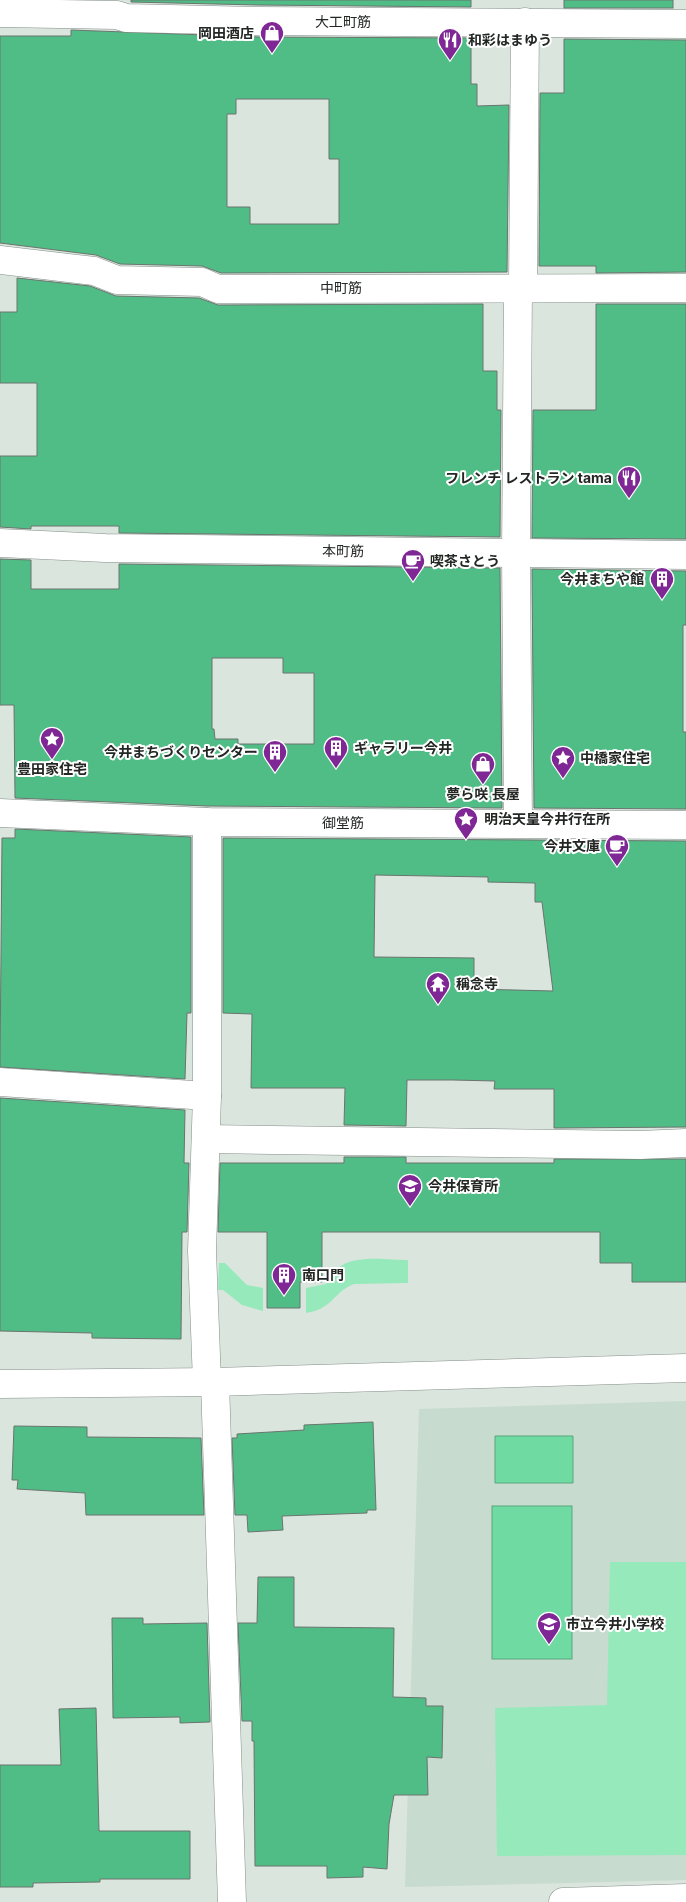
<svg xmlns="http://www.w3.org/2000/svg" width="686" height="1902" font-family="Inter,'Noto Sans JP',sans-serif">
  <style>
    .built { fill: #c8dbcf }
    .green { fill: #96e9ba }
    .water { fill: #6fdba2; stroke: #58a57c }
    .building { fill: #50bd86; stroke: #6a746e; fill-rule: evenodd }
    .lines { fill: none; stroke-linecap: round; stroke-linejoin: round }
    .street-casing { stroke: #858f89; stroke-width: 29 }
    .secondary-casing { stroke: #858f89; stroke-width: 29 }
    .street { stroke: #fff; stroke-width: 28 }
    .secondary { stroke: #fff; stroke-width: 28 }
    .labels { text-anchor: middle; stroke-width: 4; stroke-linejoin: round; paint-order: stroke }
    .street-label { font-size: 14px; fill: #232724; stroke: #fff }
    .poi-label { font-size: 14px; font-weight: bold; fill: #232724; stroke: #fff; text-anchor: start }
  </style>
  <rect width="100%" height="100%" fill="#dae5de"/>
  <!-- built -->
  <polygon class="built" points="686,1401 686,1880 405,1887 419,1409"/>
  <!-- green -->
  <g class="green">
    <path d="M408,1260v23l-54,1c-21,8 -21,25 -48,29v-25l20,-4c4,-5 7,-12 12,-16 16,-14 50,-8 70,-8z"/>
    <polygon points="219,1263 225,1263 247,1285 263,1288 263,1311 242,1305 223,1290 218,1290"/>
    <polygon points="610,1562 686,1562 686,1855 497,1856 495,1708 607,1705"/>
  </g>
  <!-- water -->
  <g class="water">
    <polygon points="573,1436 573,1483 495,1483 495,1436"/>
    <rect x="492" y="1506" width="80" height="153"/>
  </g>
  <!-- building -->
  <g class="building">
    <polygon points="131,0 471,0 471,7 259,5 131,2"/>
    <rect x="564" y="0" width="109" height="8"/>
    <path d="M71,30l188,7 212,1v46h6v22l32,-1 -2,167 -286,1 -19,-7 -82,-2 -24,-9 -96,-12v-207h71zM236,99h93v60h10v65h-89v-17h-23v-93h9z"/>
    <polygon points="564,39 686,40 686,272 596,273 596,266 539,266 540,93 564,93"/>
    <polygon points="17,278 90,286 116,296 199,298 218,305 483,304 483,371 497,371 497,410 501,410 500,537 119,533 119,526 31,526 31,529 0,527 0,456 37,456 37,383 0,383 0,312 17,312"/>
    <polygon points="596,304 686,304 686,539 532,538 533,410 596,410"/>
    <path d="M0,559l31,1v29h88v-25l381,4 2,240 -295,-2 -192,-8 -1,-93h-14zM212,658h71v15h31v71h-76v-5h-23l-1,-10h-2z"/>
    <polygon points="532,569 686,571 686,625 683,625 683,732 686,732 686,809 534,808"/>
    <polygon points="15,829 191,837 191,1013 187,1013 185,1079 0,1067 2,838 15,838"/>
    <path d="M223,838l463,3v286l-132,1v-39h-60l1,-8 -42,-1h-46l-1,46 -62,-1 1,-37h-94l1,-74 -29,-1zM375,875l113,2v5l47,1v19h7l11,89 -79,-2v-31l-100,-1z"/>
    <polygon points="0,1098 185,1110 184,1163 189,1163 187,1232 182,1232 181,1339 92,1338 92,1333 0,1331"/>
    <polygon points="344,1157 406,1157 406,1163 554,1163 554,1159 686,1159 686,1282 632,1282 632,1263 600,1263 600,1232 322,1232 322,1282 300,1282 300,1308 267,1308 267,1232 218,1232 220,1163 344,1163"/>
    <polygon points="373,1422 376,1510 367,1510 367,1513 282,1516 283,1530 248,1532 247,1515 235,1515 232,1438 237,1438 237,1434 304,1430 304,1425"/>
    <polygon points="14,1426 87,1427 87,1437 201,1438 204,1515 86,1515 85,1493 17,1489 18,1480 12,1480"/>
    <polygon points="258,1577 294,1577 294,1627 394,1628 393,1697 426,1698 426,1706 443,1706 442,1758 427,1757 428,1795 394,1795 389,1824 387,1869 363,1867 363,1877 327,1878 327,1866 255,1866 254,1741 252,1741 252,1721 242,1721 238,1623 257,1623"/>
    <polygon points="112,1618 143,1618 143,1624 207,1623 210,1722 180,1723 180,1717 113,1718"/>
    <polygon points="96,1708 99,1831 190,1831 190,1879 100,1879 100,1882 33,1883 33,1887 0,1887 0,1765 61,1765 59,1709"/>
  </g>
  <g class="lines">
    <!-- street casing -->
    <g class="street-casing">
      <g id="street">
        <polyline points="0,13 117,15 126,18 259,21 686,24"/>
        <polyline points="0,260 94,271 117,280 202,282 218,289 686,288"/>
        <polyline points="518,288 516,554 518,823"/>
        <polyline points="523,288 525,22"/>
        <polyline points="0,543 105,548 686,555"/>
        <polyline points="0,813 207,822 686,825"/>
        <polyline points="0,1082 207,1096"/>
        <polyline points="206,1139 640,1145 686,1143"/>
        <polyline points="207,1382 202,1251 207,1096 207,822"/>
        <polyline points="215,1382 232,1902"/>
        <polyline points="563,1902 686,1898"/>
      </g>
    </g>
    <!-- secondary casing -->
    <g class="secondary-casing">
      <polyline id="secondary" points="0,1384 215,1382 686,1368"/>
    </g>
    <!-- street -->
    <use href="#street" class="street"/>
    <!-- secondary -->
    <use href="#secondary" class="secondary"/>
  </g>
  <!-- icons -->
  <defs>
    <g id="shop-pin" transform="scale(1.25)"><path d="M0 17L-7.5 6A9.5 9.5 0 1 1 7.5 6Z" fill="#7f2795" stroke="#fff"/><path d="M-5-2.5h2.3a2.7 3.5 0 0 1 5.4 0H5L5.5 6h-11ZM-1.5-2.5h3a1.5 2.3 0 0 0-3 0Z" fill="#fff"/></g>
    <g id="restaurant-pin" transform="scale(1.25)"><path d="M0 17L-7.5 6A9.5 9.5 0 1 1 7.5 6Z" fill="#7f2795" stroke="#fff"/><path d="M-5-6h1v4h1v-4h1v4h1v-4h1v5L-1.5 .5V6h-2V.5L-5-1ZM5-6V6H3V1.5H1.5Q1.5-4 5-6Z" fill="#fff"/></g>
    <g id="cafe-pin" transform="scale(1.25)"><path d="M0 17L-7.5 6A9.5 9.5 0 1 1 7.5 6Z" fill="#7f2795" stroke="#fff"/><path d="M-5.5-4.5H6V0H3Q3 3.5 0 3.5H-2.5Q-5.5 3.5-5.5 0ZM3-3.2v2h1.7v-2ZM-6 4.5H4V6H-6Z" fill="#fff"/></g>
    <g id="building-pin" transform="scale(1.25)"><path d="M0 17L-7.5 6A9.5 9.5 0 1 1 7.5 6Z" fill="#7f2795" stroke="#fff"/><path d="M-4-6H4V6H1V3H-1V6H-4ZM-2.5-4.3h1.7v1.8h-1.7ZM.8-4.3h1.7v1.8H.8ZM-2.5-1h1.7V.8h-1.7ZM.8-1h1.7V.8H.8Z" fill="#fff"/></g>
    <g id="sight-pin" transform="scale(1.25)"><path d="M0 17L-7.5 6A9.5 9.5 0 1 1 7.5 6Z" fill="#7f2795" stroke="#fff"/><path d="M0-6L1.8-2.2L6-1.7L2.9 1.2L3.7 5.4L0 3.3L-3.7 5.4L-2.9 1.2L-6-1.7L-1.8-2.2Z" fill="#fff"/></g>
    <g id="temple-pin" transform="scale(1.25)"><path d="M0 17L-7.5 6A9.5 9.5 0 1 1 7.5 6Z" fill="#7f2795" stroke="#fff"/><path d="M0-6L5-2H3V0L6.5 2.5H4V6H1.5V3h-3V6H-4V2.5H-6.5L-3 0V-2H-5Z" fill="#fff"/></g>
    <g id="school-pin" transform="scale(1.25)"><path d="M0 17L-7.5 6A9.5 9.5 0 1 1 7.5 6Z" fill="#7f2795" stroke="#fff"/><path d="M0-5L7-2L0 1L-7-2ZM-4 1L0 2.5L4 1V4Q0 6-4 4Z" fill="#fff"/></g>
  </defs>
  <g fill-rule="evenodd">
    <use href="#shop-pin" x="272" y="33"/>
    <use href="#restaurant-pin" x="450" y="40"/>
    <use href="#restaurant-pin" x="629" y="478"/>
    <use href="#cafe-pin" x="413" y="561"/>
    <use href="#building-pin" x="662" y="579"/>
    <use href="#sight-pin" x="52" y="739"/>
    <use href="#building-pin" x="336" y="748"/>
    <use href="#building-pin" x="275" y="752"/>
    <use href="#sight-pin" x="563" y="758"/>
    <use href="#shop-pin" x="483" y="764"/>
    <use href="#sight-pin" x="466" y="819"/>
    <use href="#cafe-pin" x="617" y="846"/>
    <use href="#temple-pin" x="438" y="984"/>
    <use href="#school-pin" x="410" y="1186"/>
    <use href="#building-pin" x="284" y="1275"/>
    <use href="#school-pin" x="549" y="1624"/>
  </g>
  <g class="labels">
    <!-- street labels -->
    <g class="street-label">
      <text x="343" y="27">大工町筋</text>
      <text x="341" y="293">中町筋</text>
      <text transform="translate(343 551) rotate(1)" y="5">本町筋</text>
      <text x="343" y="828">御堂筋</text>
    </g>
    <!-- poi labels -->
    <g class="poi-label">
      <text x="254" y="38" text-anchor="end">岡田酒店</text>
      <text x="468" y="45">和彩はまゆう</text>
      <text x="612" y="483" text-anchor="end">フレンチ レストラン tama</text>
      <text x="430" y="566">喫茶さとう</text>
      <text x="644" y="584" text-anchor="end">今井まちや館</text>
      <text x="354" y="753">ギャラリー今井</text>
      <text x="258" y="757" text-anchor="end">今井まちづくりセンター</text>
      <text x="580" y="763">中橋家住宅</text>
      <text x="52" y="774" text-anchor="middle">豊田家住宅</text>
      <text x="483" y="799" text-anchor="middle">夢ら咲 長屋</text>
      <text x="484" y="824">明治天皇今井行在所</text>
      <text x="600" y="851" text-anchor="end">今井文庫</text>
      <text x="456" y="989">稱念寺</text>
      <text x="428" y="1191">今井保育所</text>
      <text x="302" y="1280">南口門</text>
      <text x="566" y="1629">市立今井小学校</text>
    </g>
  </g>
</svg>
